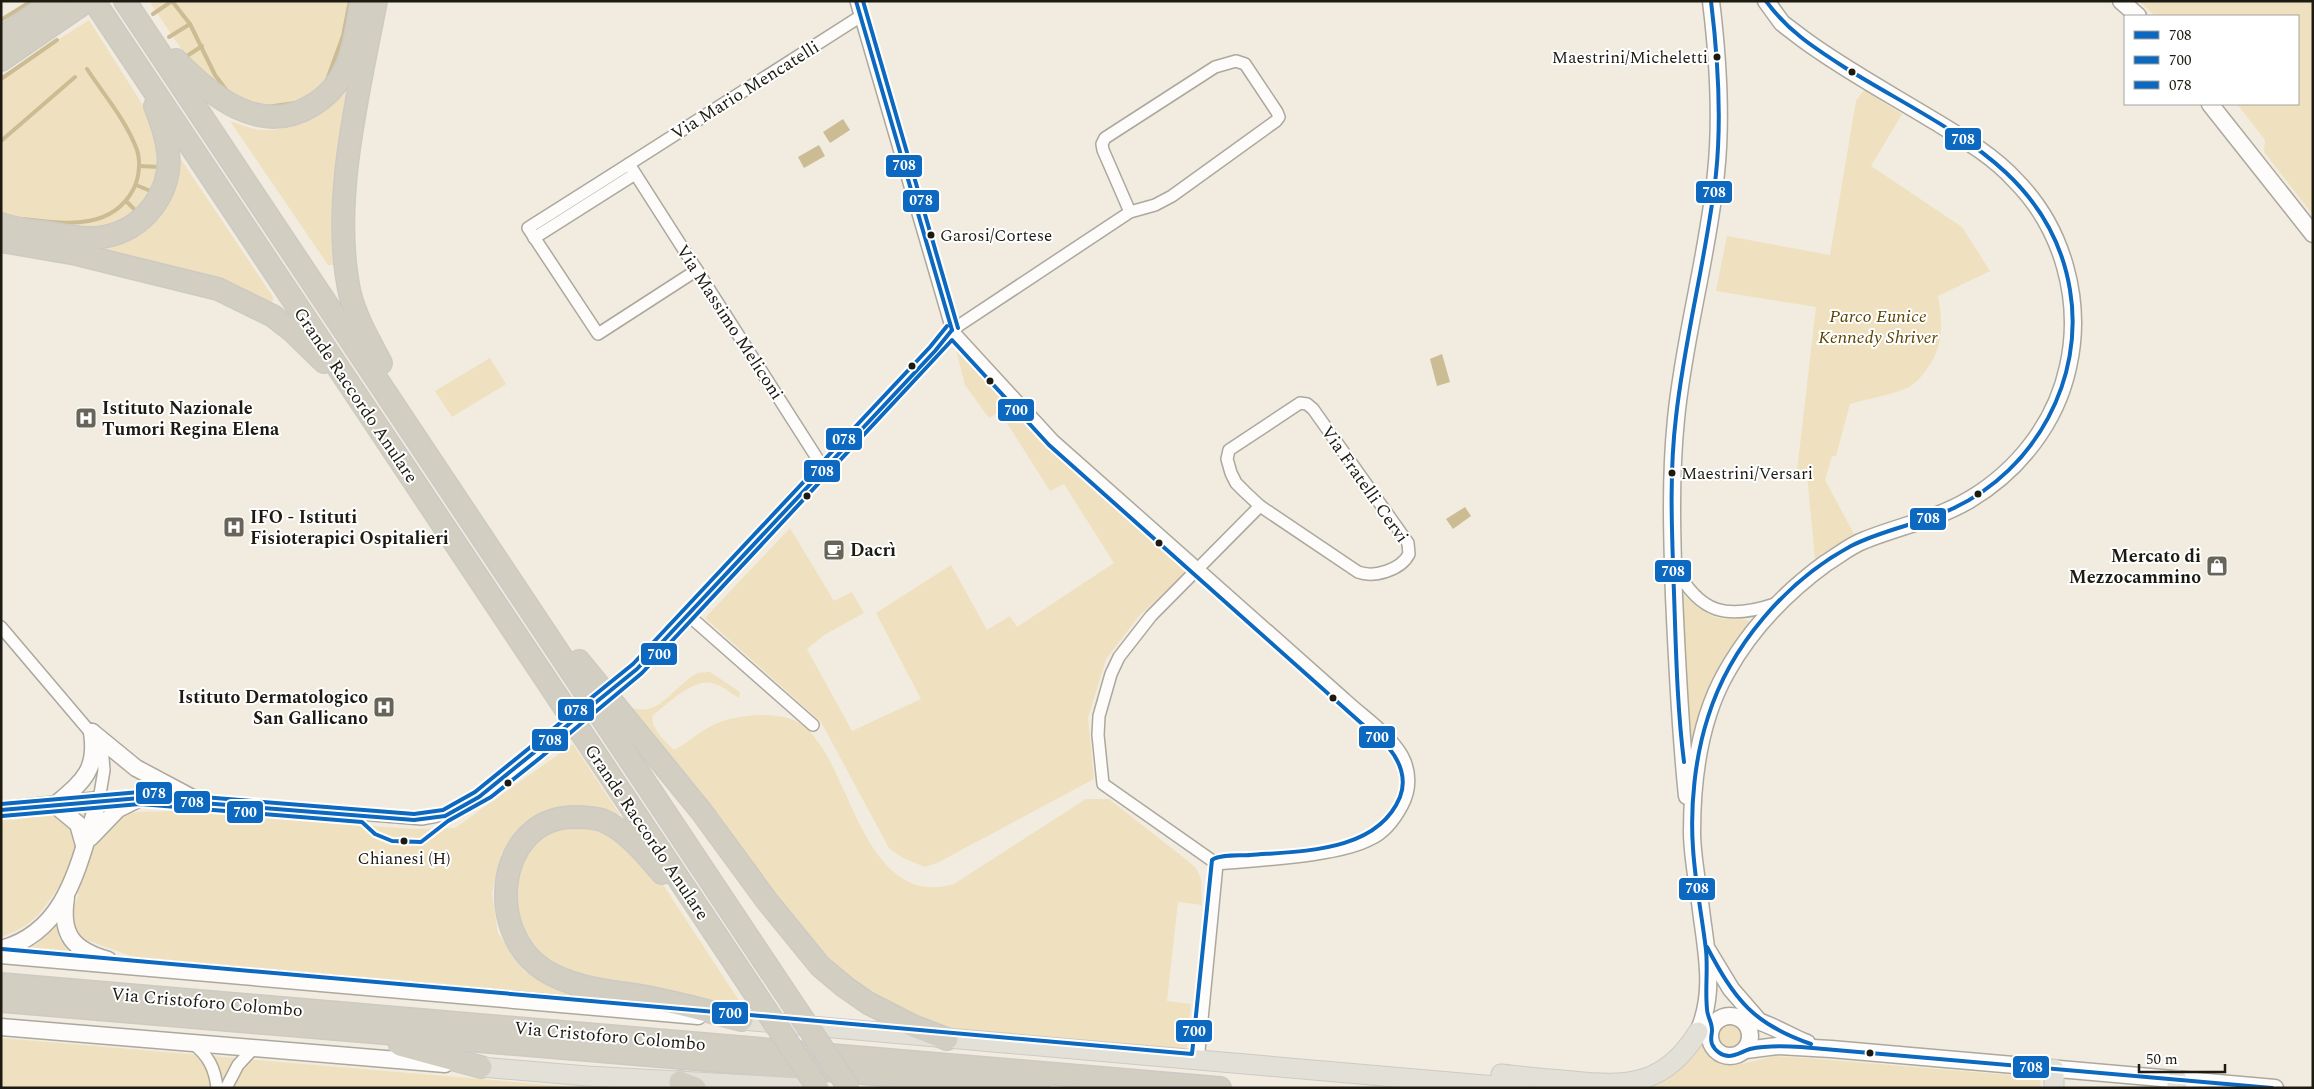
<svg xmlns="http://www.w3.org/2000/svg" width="2314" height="1089" font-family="Spectral,serif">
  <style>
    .green { fill: #efe1bf }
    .water { fill: #ccbc93 }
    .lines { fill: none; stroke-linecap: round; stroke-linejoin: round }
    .stream { stroke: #ccbc93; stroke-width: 4 }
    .street-casing { stroke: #aca89e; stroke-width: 14 }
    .secondary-casing { stroke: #aca89e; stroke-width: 19 }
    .primary-casing { stroke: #cdcac4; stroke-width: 21 }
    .highway-casing { stroke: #cdcac4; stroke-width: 24 }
    .street { stroke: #fdfcfa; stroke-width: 11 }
    .secondary { stroke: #fdfcfa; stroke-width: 16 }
    .primary { stroke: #e3e0d8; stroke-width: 19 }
    .highway { stroke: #d2cec2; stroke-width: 21 }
    .street-bridge-casing { stroke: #aca89e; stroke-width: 14; stroke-linecap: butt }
    .highway-bridge-casing { stroke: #cdcac4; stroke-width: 24; stroke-linecap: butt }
    .street-bridge { stroke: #fdfcfa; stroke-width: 11 }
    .highway-bridge { stroke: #d2cec2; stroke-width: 21 }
    .bus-1-casing { stroke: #fff; stroke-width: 8 }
    .bus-2-casing { stroke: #fff; stroke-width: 8 }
    .bus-3-casing { stroke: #fff; stroke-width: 8 }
    .bus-1 { stroke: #0c69bf; stroke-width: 4 }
    .bus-2 { stroke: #0c69bf; stroke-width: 4 }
    .bus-3 { stroke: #0c69bf; stroke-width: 4 }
    .bus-dot { fill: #1d1a12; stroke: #fff; stroke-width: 2 }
    .labels { text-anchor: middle; stroke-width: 4; stroke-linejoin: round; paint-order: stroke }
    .bus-label { font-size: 17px; fill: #1d1a12; stroke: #fff; text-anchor: start }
    .street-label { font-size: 18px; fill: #1d1a12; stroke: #fff }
    .park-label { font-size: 18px; font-style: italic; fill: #5b4400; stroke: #fff }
    .poi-label { font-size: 18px; font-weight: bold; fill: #1d1a12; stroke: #fff; text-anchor: start }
    .line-badge { stroke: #fff; stroke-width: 2 }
    .badge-label { font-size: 14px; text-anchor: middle; font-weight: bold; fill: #fff }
  </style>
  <rect width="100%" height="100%" fill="#f1ecdf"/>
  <!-- green -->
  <g class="green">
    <polygon points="149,1 357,1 343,65 313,101 249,109 192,65"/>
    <polygon points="2139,1 2313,1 2313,215 2264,152 2265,140 2237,104 2298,104 2298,16 2155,16"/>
    <polygon points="89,20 151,118 161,157 159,178 148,201 112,229 83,233 1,219 1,76"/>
    <path d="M352,76l-19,144 2,45h-7l-98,-144c10,3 23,9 34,9 37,2 64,-30 88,-54z"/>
    <path d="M1864,90l38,24 -31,52 91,61 28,44 -52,25c5,29 6,52 -14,77 -5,6 -9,11 -17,15 -18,8 -38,10 -57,16l-14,52h-4l-7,24 29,54 -39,25 -8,-85 -10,-3 19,-164 -100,-16 11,-55 103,19 26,-154z"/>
    <polygon points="176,152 273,297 272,304 80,249 133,232"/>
    <polygon points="954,342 1055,451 1189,569 1139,616 1106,659 1088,718 1094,779 937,863 925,867 903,858 889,848 821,722 705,618 790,528 834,601 852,592 864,613 824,635 807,649 852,731 921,699 876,613 951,565 987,630 1010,616 1017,627 1114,563 1064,484 1050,491 1000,412 989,418 965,385"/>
    <polygon points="490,358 506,384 452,417 435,391"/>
    <path d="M1682,594c12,9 21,20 36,24 9,2 29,0 34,4l-62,127z"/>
    <path d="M710,672l30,20 -1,6c-8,-4 -14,-11 -24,-14 -21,-8 -46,20 -62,31 -4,12 13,27 21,35 17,-9 31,-24 49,-29 22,-7 58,-10 78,3 9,5 14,14 20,22 33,49 53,162 133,138l132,-85h23l79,62 8,7 5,11 1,26 -24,-3 -11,99 24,3 -4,43 -5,3c-52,-4 -104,-9 -155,-14 -36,-3 -88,-6 -120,-21 -36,-17 -65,-44 -93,-72l-182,-236c26,13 45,-25 66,-34 3,-1 9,-1 12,-1z"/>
    <path d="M573,744l47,71 -33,-6 -67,20 -19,25 -9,39 6,40 27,39 75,28 -461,-41 -58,-21 -11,-22 9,-22 -21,-6c-18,26 -25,38 -57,49v-123l12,6 35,-5 121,-4 245,18 41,-1z"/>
    <polygon points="554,827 603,827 662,883 747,1013 568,973 541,958 522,940 512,878 534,842"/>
    <polygon points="56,925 59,938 69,953 27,950 37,944"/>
    <circle cx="1730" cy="1036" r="15"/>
    <polygon points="1,1038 585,1088 1,1088"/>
    <polygon points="1703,1039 1716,1059 1727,1063 1740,1061 1742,1064 1775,1056 1805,1058 2035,1077 2040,1080 2041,1088 1636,1088"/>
  </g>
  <!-- water -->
  <g class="water">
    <polygon points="843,119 850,130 830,143 823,132"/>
    <polygon points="819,145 825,156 804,168 798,157"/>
    <polygon points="1442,354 1450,382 1437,386 1430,359"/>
    <polygon points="1465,507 1471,516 1453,529 1446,519"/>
  </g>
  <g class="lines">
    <!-- stream -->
    <g class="stream">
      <polyline points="172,1 190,24 215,75 227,91"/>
      <polyline points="153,14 172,1"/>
      <polyline points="1,20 30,2"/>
      <polyline points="169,37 190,24"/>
      <polyline points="184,58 202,46"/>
      <polyline points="1,79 57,40"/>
      <polyline points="327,80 343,36 350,1"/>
      <polyline points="267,107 295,103"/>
      <polyline points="1,141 75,77"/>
      <polyline points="139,166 159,167"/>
      <polyline points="136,185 153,192"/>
      <polyline points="126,201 138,213"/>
      <path d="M23,219c39,4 87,13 110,-29 6,-11 8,-28 4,-40 -11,-30 -33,-55 -50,-81"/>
    </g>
    <!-- street casing -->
    <g class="street-casing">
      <g id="street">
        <path d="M856,1l96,329 101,110 292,259c18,17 44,34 57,56 9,16 9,35 0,51 -7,13 -18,27 -31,33 -32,18 -115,21 -154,25"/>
        <polyline points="629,164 528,228 598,334 697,270"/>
        <polyline points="534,238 635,174"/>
        <path d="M1300,403l7,1 6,5 95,134 1,11c-8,16 -35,24 -51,18l-98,-66 -15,-14 -9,-9 -5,-10 -4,-14 2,-9z"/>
        <polyline points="824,469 629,164 861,16"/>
        <path d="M1675,567c25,47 52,53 100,37"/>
        <polyline points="687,614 813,725"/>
        <path d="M1,627l101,119 2,24 -5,30 41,-2 58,3 224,18c46,-5 79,-38 114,-66"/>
        <polyline points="637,669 935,351 952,330 1130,212 1155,205 1172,196 1276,121 1279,117 1277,112 1245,64 1236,61 1215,67 1105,138 1102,144 1103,150 1130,212"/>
        <polyline points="1217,864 1103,784 1098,735 1099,716 1111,674 1119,657 1151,616 1260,506"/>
        <path d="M192,1043c16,12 23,25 25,45"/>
        <polyline points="1198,1061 1217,864"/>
        <polyline points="226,1088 238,1065 253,1049"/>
      </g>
    </g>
    <!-- secondary casing -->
    <g class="secondary-casing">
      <g id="secondary">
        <polyline points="2121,1 2138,16"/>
        <polyline points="2210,104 2313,234"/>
        <polyline points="92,732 136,768 198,801"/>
        <path d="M1687,796c-7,-67 -10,-133 -13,-200 -2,-59 -4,-118 2,-177 8,-83 32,-163 40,-246 6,-56 2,-115 -5,-172"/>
        <path d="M55,805c27,-23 43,-34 37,-73"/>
        <polyline points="55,805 78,824 84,845"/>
        <path d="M1,810l98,-10c-20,58 -29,131 -98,149"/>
        <polyline points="90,838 118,809 140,798"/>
        <path d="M66,898c-6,37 7,52 42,62"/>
        <polyline points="1708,951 1731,989 1757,1019"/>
        <polyline points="1,955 698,1016"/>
        <circle cx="1730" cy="1036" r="20"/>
        <path d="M1742,1019c18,-2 46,17 65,24"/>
        <polyline points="1,1027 445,1064"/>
        <path d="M1698,1032c18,-40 8,-81 3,-122 -3,-26 -9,-53 -9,-78 0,-55 7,-111 34,-159 25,-45 59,-80 100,-110 13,-8 25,-18 39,-23 35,-14 72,-21 104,-40 49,-29 87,-77 99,-133 15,-66 -5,-139 -53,-187 -22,-24 -51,-41 -79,-58 -44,-27 -91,-52 -133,-83l-21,-16 -16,-22"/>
        <polyline points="1746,1050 1777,1046 1831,1049 2275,1088"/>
      </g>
    </g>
    <!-- primary casing -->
    <g class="primary-casing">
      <g id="primary">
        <polyline points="742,1020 1519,1088"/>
        <polyline points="481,1067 587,1076 804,1088"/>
        <path d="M1501,1074c24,3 48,5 72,7 57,6 93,3 125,-49"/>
        <polyline points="2054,1088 2054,1069"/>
        <polyline points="2177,1088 2177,1080"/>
      </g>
    </g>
    <!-- highway casing -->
    <g class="highway-casing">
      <g id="highway">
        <polyline points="94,1 750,986"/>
        <polyline points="125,1 770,970"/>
        <path d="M376,1c-17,91 -46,202 -26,293 6,24 19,46 31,69"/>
        <polyline points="1,38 54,1"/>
        <polyline points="1,60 87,1"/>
        <path d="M176,60c34,35 84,77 135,46 16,-9 28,-23 35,-39 9,-19 11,-43 15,-63"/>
        <path d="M1,224c16,6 33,7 49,9 18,3 36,7 53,4 41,-7 70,-45 65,-86 -2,-16 -7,-30 -13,-45"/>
        <polyline points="1,241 76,254 218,289 273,316 291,330 324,362"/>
        <polyline points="579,661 701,811 767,901 820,966 845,987 868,1003 913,1026 947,1039"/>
        <path d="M662,873c-17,-20 -36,-43 -60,-53 -10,-3 -20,-3 -30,-3 -77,3 -87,116 -28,153 33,21 76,21 113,29 29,6 57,14 85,21"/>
        <polyline points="1,984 1220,1088"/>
        <polyline points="1,1001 1039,1088"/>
        <polyline points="400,1045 481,1067"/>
        <polyline points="680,1082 695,1088"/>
      </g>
    </g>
    <!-- street -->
    <use href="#street" class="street"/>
    <!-- secondary -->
    <use href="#secondary" class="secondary"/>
    <!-- primary -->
    <use href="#primary" class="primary"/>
    <!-- highway -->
    <use href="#highway" class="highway"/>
    <!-- street-bridge casing -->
    <g class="street-bridge-casing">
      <polyline id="street-bridge" points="536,753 637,669"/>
    </g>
    <!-- highway-bridge casing -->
    <g class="highway-bridge-casing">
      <g id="highway-bridge">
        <polyline points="770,970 849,1088"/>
        <polyline points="750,986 818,1088"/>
      </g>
    </g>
    <!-- street-bridge -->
    <use href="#street-bridge" class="street-bridge"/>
    <!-- highway-bridge -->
    <use href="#highway-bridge" class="highway-bridge"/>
    <!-- bus-1 casing -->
    <g class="bus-1-casing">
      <g id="bus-1">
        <polyline points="856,1 952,330"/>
        <path d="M1766,1c22,30 47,46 78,66 94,59 206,100 226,223 15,89 -35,180 -116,218 -33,16 -70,21 -103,38 -65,35 -121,100 -143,171 -13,40 -18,89 -15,131 2,34 9,68 13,102 2,20 -1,39 1,59 0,7 5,13 5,21 0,5 -2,9 0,14 3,7 10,12 17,12 7,0 14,-5 21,-7 17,-4 35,-3 51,-2l471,41"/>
        <path d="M1684,762c-7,-56 -8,-112 -10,-169 -2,-59 -5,-118 2,-176 9,-82 31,-162 40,-243 6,-58 2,-116 -5,-173"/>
        <polyline points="1,810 140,798 414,820 445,816 479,797 637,669 935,351 952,330"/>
        <path d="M1707,947c28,53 46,77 104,97"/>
      </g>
    </g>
    <!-- bus-2 casing -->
    <g class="bus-2-casing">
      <path id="bus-2" d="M2,816l138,-12 222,18 13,12 17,7 29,1 27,-21 43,-24 49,-39 102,-85 310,-333 97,105 339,302c12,14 19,32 12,50 -23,56 -100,54 -150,58 -11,1 -29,-1 -38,5l-20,194 -1190,-105"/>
    </g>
    <!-- bus-3 casing -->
    <g class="bus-3-casing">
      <g id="bus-3">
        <polyline points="863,1 958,328"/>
        <polyline points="1,804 140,792 414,814 443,810 475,792 633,664 930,347 947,326"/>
      </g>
    </g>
    <!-- bus-1 -->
    <use href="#bus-1" class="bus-1"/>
    <!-- bus-2 -->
    <use href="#bus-2" class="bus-2"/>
    <!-- bus-3 -->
    <use href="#bus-3" class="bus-3"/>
  </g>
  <!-- icons -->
  <defs>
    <g id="hospital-square" transform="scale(1.125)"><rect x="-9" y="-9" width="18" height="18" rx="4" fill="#67645a" stroke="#fff"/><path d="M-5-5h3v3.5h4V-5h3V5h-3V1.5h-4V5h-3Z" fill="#fff"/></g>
    <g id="cafe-square" transform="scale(1.125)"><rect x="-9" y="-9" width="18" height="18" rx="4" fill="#67645a" stroke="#fff"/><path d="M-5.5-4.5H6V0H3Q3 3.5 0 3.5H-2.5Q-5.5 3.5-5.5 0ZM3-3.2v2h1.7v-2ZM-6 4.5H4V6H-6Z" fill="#fff"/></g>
    <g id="shop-square" transform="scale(1.125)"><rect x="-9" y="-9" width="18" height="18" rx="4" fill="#67645a" stroke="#fff"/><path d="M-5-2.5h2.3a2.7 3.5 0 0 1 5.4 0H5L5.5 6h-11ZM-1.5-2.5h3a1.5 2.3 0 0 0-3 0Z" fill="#fff"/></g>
  </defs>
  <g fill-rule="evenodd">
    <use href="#hospital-square" x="86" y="418"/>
    <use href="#hospital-square" x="234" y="527"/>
    <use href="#cafe-square" x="834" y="550"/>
    <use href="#shop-square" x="2217" y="566"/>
    <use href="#hospital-square" x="384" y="707"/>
  </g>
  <!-- markers -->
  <g class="bus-dot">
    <circle cx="1717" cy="57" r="4.5"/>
    <circle cx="1852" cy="72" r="4.5"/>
    <circle cx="931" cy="235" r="4.5"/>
    <circle cx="912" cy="366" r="4.5"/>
    <circle cx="990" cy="381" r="4.5"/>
    <circle cx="1672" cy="473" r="4.5"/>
    <circle cx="1978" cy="494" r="4.5"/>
    <circle cx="807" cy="496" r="4.5"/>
    <circle cx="1159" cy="543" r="4.5"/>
    <circle cx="1333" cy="698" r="4.5"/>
    <circle cx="508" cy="783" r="4.5"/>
    <circle cx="404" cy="841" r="4.5"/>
    <circle cx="1870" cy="1053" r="4.5"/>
  </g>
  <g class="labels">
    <!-- bus labels -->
    <g class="bus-label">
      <text x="1708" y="63" text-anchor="end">Maestrini/Micheletti</text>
      <text x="940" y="241">Garosi/Cortese</text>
      <text x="1681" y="479">Maestrini/Versari</text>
      <text x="404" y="864" text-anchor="middle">Chianesi (H)</text>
    </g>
    <!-- street labels -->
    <g class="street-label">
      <text transform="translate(745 90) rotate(-32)" y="6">Via Mario Mencatelli</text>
      <text transform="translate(730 322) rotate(57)" y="6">Via Massimo Meliconi</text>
      <text transform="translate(356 395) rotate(56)" y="6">Grande Raccordo Anulare</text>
      <text transform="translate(1365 484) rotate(55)" y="6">Via Fratelli Cervi</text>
      <text transform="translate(647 832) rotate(56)" y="6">Grande Raccordo Anulare</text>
      <text transform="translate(207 1002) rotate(5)" y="6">Via Cristoforo Colombo</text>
      <text transform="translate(610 1036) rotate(5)" y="6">Via Cristoforo Colombo</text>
    </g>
    <!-- park labels -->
    <g class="park-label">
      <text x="1878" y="322">Parco Eunice<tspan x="1878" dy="21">Kennedy Shriver</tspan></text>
    </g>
    <!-- poi labels -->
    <g class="poi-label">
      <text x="102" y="414">Istituto Nazionale<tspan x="102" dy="21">Tumori Regina Elena</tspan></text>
      <text x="250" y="523">IFO - Istituti<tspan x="250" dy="21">Fisioterapici Ospitalieri</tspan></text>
      <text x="850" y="556">Dacrì</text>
      <text x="2201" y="562" text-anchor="end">Mercato di<tspan x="2201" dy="21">Mezzocammino</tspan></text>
      <text x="368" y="703" text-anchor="end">Istituto Dermatologico<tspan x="368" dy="21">San Gallicano</tspan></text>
    </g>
  </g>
  <g class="line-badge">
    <rect x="1944" y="127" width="38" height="24" rx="5" fill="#0c69bf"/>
    <rect x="885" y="154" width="38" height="24" rx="5" fill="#0c69bf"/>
    <rect x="1695" y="180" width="38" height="24" rx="5" fill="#0c69bf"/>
    <rect x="902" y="189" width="38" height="24" rx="5" fill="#0c69bf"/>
    <rect x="997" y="398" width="38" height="24" rx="5" fill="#0c69bf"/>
    <rect x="825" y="427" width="38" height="24" rx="5" fill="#0c69bf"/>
    <rect x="803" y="459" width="38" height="24" rx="5" fill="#0c69bf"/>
    <rect x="1909" y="507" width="38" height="24" rx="5" fill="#0c69bf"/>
    <rect x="1654" y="559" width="38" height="24" rx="5" fill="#0c69bf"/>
    <rect x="640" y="642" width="38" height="24" rx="5" fill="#0c69bf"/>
    <rect x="557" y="698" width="38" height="24" rx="5" fill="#0c69bf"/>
    <rect x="1358" y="725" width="38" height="24" rx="5" fill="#0c69bf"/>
    <rect x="531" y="728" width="38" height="24" rx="5" fill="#0c69bf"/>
    <rect x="135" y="781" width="38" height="24" rx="5" fill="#0c69bf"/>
    <rect x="173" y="790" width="38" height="24" rx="5" fill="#0c69bf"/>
    <rect x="226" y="800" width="38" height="24" rx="5" fill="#0c69bf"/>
    <rect x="1678" y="877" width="38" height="24" rx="5" fill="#0c69bf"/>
    <rect x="711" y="1001" width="38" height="24" rx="5" fill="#0c69bf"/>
    <rect x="1175" y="1019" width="38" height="24" rx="5" fill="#0c69bf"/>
    <rect x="2012" y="1055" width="38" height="24" rx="5" fill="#0c69bf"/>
  </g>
  <g class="badge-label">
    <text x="1963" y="144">708</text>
    <text x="904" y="170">708</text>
    <text x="1714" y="197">708</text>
    <text x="921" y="205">078</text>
    <text x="1016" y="415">700</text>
    <text x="844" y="444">078</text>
    <text x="822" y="476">708</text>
    <text x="1928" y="523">708</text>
    <text x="1673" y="576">708</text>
    <text x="659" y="659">700</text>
    <text x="576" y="715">078</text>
    <text x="1377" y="742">700</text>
    <text x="550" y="745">708</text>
    <text x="154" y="798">078</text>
    <text x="192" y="807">708</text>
    <text x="245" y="817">700</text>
    <text x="1697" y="893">708</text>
    <text x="730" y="1018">700</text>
    <text x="1194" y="1036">700</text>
    <text x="2031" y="1072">708</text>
  </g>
  <!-- border -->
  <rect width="2314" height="1089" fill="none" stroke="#1d1a12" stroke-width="5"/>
  <!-- legend -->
  <rect x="2124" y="15" width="175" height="90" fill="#ffffff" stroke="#a5a3a0"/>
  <rect x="2134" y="31" width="25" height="8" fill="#0c69bf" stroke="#a5a3a0"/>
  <text x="2169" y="40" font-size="15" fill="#1d1a12">708</text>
  <rect x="2134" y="56" width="25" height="8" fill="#0c69bf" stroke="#a5a3a0"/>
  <text x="2169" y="65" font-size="15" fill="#1d1a12">700</text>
  <rect x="2134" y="81" width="25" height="8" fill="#0c69bf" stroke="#a5a3a0"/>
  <text x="2169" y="90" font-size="15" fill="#1d1a12">078</text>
  <!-- scale -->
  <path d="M2139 1064v8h86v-8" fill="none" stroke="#1d1a12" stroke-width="2.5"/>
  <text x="2146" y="1064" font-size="15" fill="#1d1a12" stroke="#ffffff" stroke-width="4" paint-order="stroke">50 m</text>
</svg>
